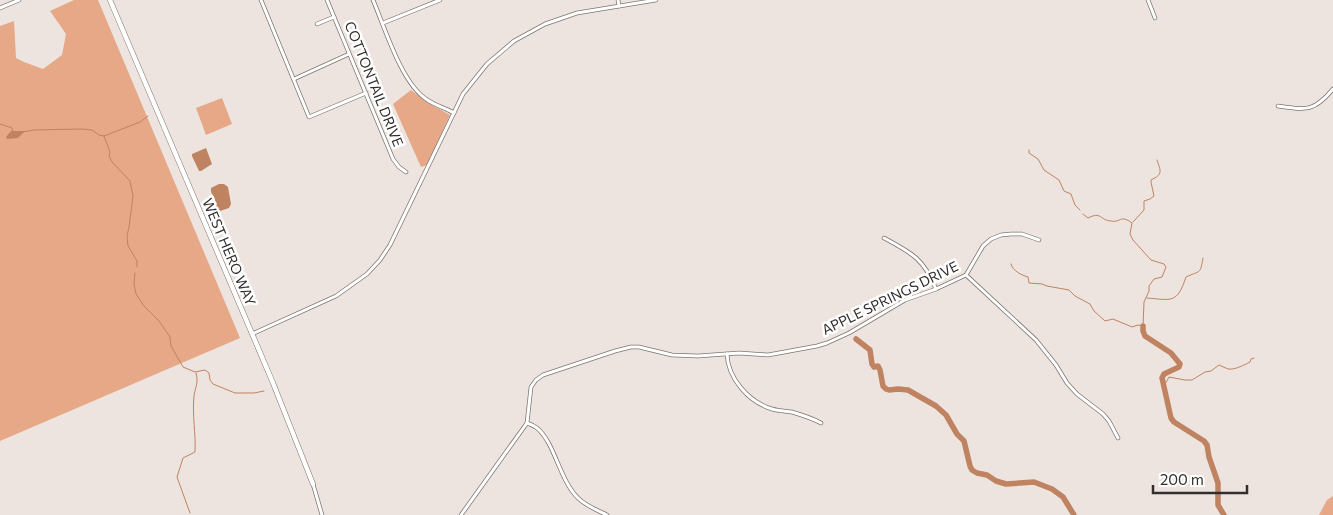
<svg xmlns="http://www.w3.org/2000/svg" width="1333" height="515" font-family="Commissioner,sans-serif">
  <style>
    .green { fill: #e6a886 }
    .water { fill: #bf8361 }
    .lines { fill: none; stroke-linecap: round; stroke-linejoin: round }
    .stream { stroke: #bf8361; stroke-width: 1 }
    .river { stroke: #bf8361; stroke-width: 5.5 }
    .minor-casing { stroke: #7d7571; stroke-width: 4.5 }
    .major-casing { stroke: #7d7571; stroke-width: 5.5 }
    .minor { stroke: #fff; stroke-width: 3 }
    .major { stroke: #fff; stroke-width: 4.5 }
    .labels { text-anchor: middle; stroke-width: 5; stroke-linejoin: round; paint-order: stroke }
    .street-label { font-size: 14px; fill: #322e2d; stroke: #fff }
  </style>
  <rect width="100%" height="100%" fill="#ede4df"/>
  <!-- green -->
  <g class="green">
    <polygon points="74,0 98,0 240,338 0,441 0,26 14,21 16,58 24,62 43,69 62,55 66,34 50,11"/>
    <polygon points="411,90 428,103 450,115 427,165 421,167 393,104"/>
    <polygon points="222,98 232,124 206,135 196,108"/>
    <polygon points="1333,496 1333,515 1319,515 1327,500"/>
  </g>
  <!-- water -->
  <g class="water">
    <polygon points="11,131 25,131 18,138 7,139 6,137"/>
    <polygon points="206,148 212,164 201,171 199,171 192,156 192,154"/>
    <polygon points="219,184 224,184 228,187 231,204 229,208 220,211 216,209 215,199 211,192 211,188"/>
  </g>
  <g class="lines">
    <!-- stream -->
    <g class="stream">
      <polyline points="0,124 12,128 13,132"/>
      <polyline points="23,132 34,130 82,129 92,130 99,135 104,136 110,152 109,156 112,162 130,181 133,196 129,227 127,236 128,246 137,261 137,267"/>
      <polyline points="104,136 140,122 148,116"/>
      <polyline points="1029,150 1029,153 1038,159 1044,170 1059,180 1064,191 1071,194 1075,205 1080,210"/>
      <path d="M1133,222l11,-12v-9l6,-2 4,-3 -3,-14v-2c12,-6 10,-8 6,-20"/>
      <path d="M1011,264c2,7 10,11 17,13l1,6 13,1 5,2 22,4 6,6 15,8 4,7 11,10 8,-2 19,8 6,-2 5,1 1,-24 5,-11v-5l5,-7 8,-2 4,-10 -2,-3 -13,-4 -18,-20 -3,-6 2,-11c-12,-9 -11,0 -21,-2 -12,-1 -9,-10 -23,-3l-5,-4"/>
      <polyline points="135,273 134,284 136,294 144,306 159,321 170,337 171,346 183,367 195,372 205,370 209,373 210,380 213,384 235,393 254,393 264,391"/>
      <path d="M1147,298c25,2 30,6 39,-21 15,-7 14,-2 17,-19"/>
      <path d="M1164,386l5,-9 16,3h7l13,-8 6,-1 8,-6c3,1 6,3 9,4 7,1 16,-4 22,-7l1,-3 3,-1"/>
      <path d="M190,513l-13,-36 6,-19 12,-6c1,-18 -3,-37 -1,-56 1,-8 5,-14 2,-23"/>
    </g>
    <!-- river -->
    <g class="river">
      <polyline points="1143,326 1143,331 1145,336 1171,353 1180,364 1179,367 1164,374 1162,378 1171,418 1174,422 1204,441 1207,445 1209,457 1218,483 1218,505 1224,515"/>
      <polyline points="856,339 870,350 872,364 874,367 878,366 880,370 883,386 886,389 889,390 898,389 908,390 936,406 946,415 957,434 964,441 970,466 972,470 977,473 987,475 996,481 1006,484 1034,482 1052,489 1063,497 1074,515"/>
    </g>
    <!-- minor casing -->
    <g class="minor-casing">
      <g id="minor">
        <polyline points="261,0 309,117 366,93"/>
        <polyline points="327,0 393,159 399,167 406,172"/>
        <path d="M373,0c12,28 28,82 53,99 8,6 19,9 28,14"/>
        <polyline points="618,0 619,6"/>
        <polyline points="1148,0 1155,18"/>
        <polyline points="0,8 19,0"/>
        <polyline points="383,23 440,0"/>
        <polyline points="317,24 334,17"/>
        <polyline points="294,79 349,54"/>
        <path d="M1278,106c29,4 36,6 55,-17"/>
        <path d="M884,238c28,15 40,21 52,51"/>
        <polyline points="966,275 1036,340 1056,365 1067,383 1077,394 1103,414 1109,421 1118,438"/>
        <polyline points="252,334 336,296 367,274 380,260 390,245 463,94 487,64 514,41 545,24 577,13 656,0"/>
        <path d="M727,354c1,25 22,48 45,55 7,2 13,2 20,3 10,3 20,6 29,11"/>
        <path d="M527,423c3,1 7,3 10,5 18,15 22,51 41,70 8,8 19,12 29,17"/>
        <polyline points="313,484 322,515"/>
        <polyline points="461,515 527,423 531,387 536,380 543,375 615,351 631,347 639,347 672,355 698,356 739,353 768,355 817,346 827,343 849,333 905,300 936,289 966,275 983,246 991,239 1001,235 1011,234 1022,234 1039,240"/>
      </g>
    </g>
    <!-- major casing -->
    <g class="major-casing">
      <polyline id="major" points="110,0 273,383 313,484"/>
    </g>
    <!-- minor -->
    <use href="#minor" class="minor"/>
    <!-- major -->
    <use href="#major" class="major"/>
  </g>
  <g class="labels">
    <!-- street labels -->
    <g class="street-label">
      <text transform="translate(374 84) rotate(68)" y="5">COTTONTAIL DRIVE</text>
      <text transform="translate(229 252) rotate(67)" y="5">WEST HERO WAY</text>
      <text transform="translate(890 298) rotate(-26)" y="5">APPLE SPRINGS DRIVE</text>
    </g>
  </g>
  <!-- scale -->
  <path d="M1153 485v8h94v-8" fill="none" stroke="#322e2d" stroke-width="2.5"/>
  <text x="1160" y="485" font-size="15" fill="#322e2d" stroke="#ffffff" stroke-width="4" paint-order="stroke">200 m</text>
</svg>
